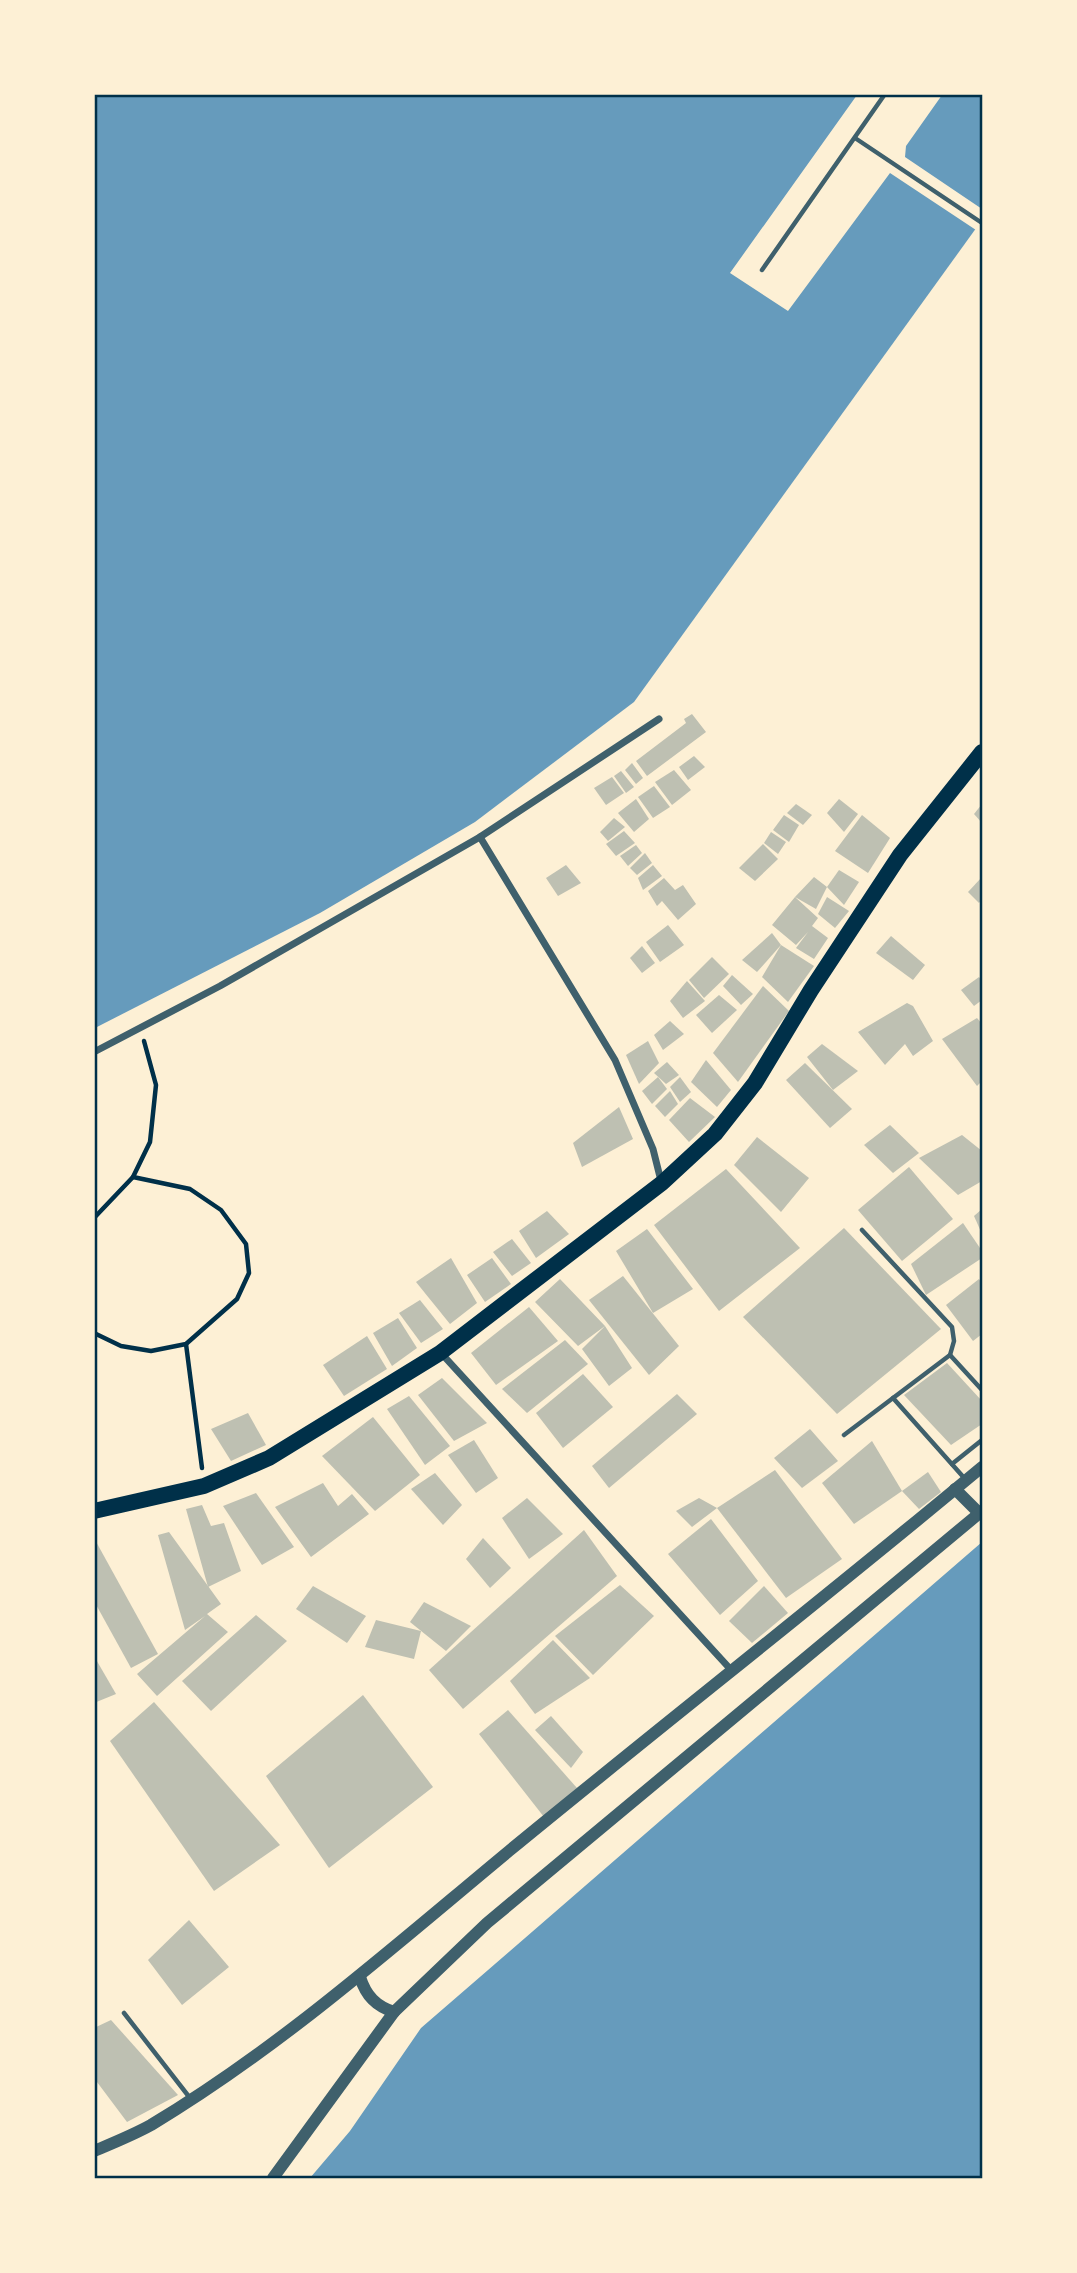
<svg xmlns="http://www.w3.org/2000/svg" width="1077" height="2273" font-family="Lora,serif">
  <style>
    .water { fill: #669bbc }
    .pier { fill: #fdf0d5 }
    .building { fill: #bec0b2 }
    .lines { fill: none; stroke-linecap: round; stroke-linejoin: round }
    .path { stroke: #003049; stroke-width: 4.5 }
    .service { stroke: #3f606c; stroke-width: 4.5 }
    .minor { stroke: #3f606c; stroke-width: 7 }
    .tertiary { stroke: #3f606c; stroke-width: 12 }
    .trunk { stroke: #003049; stroke-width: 16 }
    .neatline { fill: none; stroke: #003049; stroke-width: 2.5 }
  </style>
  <rect width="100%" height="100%" fill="#fdf0d5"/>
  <!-- water -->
  <g class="water">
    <polygon points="95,95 982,95 982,220 634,702 475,822 320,913 95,1028"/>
    <polygon points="982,1542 982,2178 310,2178 350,2131 421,2028"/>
  </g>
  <!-- pier -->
  <polygon class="pier" points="857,95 942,95 906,146 905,157 982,209 982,220 976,230 890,173 788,311 730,273"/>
  <!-- building -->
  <g class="building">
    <polygon points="692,714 706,732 647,776 636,761 686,723 684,719"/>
    <polygon points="694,756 705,767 688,780 679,767"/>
    <polygon points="632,763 643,778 636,784 625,770"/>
    <polygon points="674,770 691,790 672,805 655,782"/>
    <polygon points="621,771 634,787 626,793 614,776"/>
    <polygon points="612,777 624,793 606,805 594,788"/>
    <polygon points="654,786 670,807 653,818 638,797"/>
    <polygon points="636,799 649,819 634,832 618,813"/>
    <polygon points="839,799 858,814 844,832 827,813"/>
    <polygon points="796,804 812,815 803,825 787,813"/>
    <polygon points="982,804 982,823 974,814"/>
    <polygon points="784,815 799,825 789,842 773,830"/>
    <polygon points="862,815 890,838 868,873 835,851"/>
    <polygon points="614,818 625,827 608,841 600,832"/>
    <polygon points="624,831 635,843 616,856 606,844"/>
    <polygon points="771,832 786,842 778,854 764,843"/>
    <polygon points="763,844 778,859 755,881 739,868"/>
    <polygon points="636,845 642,853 628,866 620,856"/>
    <polygon points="645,853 652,863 637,875 630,868"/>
    <polygon points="566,865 581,883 558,896 546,878"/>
    <polygon points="653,865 662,876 643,890 638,878"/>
    <polygon points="839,870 859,882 844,905 827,887"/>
    <polygon points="814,877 827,887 816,909 795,897 818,918 812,926 828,938 814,959 796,948 808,932 796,945 772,925 795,897"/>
    <polygon points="982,877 982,899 979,903 968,892"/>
    <polygon points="664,878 675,890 683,885 696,904 678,920 662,901 657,906 648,891"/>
    <polygon points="827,897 849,911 835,928 818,914"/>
    <polygon points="668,925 684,945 660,962 646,942"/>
    <polygon points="772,933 781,945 757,972 742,960"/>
    <polygon points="891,936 925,965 913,980 876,953"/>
    <polygon points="781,945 814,966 788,1002 762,977"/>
    <polygon points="642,946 655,963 642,973 630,958"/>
    <polygon points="712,957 729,974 704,998 689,980"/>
    <polygon points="732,975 753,994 741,1005 723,986"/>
    <polygon points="979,977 982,981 982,1000 974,1006 961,990"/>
    <polygon points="687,981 705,1001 683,1018 670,1001"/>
    <polygon points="763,986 789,1011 738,1082 713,1053"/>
    <polygon points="719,995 737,1010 712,1033 696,1015"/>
    <polygon points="907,1003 913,1006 933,1041 913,1056 905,1044 885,1065 858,1032"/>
    <polygon points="977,1018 982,1024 982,1081 977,1086 942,1039"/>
    <polygon points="670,1021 684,1034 663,1050 654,1035"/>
    <polygon points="648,1041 659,1063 639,1084 626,1055"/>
    <polygon points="822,1044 858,1071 833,1090 807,1057"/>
    <polygon points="706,1060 731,1090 717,1107 691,1082"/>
    <polygon points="667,1062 679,1075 666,1084 654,1073"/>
    <polygon points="805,1063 852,1109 830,1128 786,1080"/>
    <polygon points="658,1077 667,1089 652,1104 642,1091"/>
    <polygon points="680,1077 691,1092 680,1102 670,1087"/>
    <polygon points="670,1091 678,1104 665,1117 655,1106"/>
    <polygon points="690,1098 715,1117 689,1142 669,1120"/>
    <polygon points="619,1107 633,1139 582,1167 573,1143"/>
    <polygon points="890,1125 919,1153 893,1173 864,1145"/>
    <polygon points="962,1135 982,1151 982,1181 958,1195 919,1158"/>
    <polygon points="757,1137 809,1178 781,1212 734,1165"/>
    <polygon points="909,1167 953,1219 902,1261 858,1210"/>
    <polygon points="726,1169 800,1248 719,1311 654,1225"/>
    <polygon points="982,1209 982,1234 974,1216"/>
    <polygon points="547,1211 569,1234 536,1258 519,1231"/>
    <polygon points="963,1223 982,1251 982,1258 926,1295 911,1264"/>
    <polygon points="844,1228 941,1329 837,1414 743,1317"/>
    <polygon points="647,1229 693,1289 653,1313 616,1251"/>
    <polygon points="512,1239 531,1263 512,1276 493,1252"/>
    <polygon points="451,1258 477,1303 450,1324 416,1282"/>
    <polygon points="492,1258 511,1284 485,1302 467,1275"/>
    <polygon points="623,1276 679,1346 649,1375 589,1300"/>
    <polygon points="560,1279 605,1326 632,1368 609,1386 582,1349 605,1326 578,1346 535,1302"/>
    <polygon points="979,1279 982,1284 982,1334 973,1341 946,1305"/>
    <polygon points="420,1300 443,1329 421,1343 399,1313"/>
    <polygon points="529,1307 558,1341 496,1385 471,1353"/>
    <polygon points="398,1318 417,1348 392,1366 373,1333"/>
    <polygon points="367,1336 387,1369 344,1396 323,1365"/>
    <polygon points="565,1340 588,1364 527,1413 502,1389"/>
    <polygon points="947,1363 982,1401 982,1424 951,1445 904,1395"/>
    <polygon points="583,1374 613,1407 563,1448 536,1413"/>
    <polygon points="442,1378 487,1423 454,1441 418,1395"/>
    <polygon points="677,1394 697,1414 609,1488 592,1466"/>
    <polygon points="409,1396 450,1446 425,1465 387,1409"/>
    <polygon points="248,1413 266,1445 231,1461 211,1429"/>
    <polygon points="373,1417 420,1475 375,1511 322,1456"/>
    <polygon points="810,1429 838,1461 802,1488 774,1458"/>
    <polygon points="474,1440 498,1478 476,1493 448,1455"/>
    <polygon points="872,1441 902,1491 854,1524 822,1483"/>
    <polygon points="775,1470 842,1559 786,1598 717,1508"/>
    <polygon points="928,1472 941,1492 919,1509 902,1491"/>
    <polygon points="435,1473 462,1505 443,1525 411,1489"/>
    <polygon points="323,1483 338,1506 352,1494 369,1514 311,1557 275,1507"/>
    <polygon points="256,1493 294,1547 262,1565 223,1506"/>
    <polygon points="527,1498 563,1534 529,1559 502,1518"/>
    <polygon points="699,1498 717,1508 692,1527 676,1511"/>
    <polygon points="202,1505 211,1526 224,1523 241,1571 208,1587 186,1509"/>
    <polygon points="711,1519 758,1581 720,1615 668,1554"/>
    <polygon points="584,1530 617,1576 463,1709 429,1670"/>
    <polygon points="169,1532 221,1604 207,1614 228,1632 157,1696 137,1674 205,1616 185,1630 158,1535"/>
    <polygon points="94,1538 158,1654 131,1668 94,1601"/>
    <polygon points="483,1538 511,1568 490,1588 466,1559"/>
    <polygon points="620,1585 654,1616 593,1675 555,1636"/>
    <polygon points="313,1586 366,1616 347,1643 296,1609"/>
    <polygon points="764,1586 788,1613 752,1643 729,1621"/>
    <polygon points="424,1602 471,1626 446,1651 410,1622"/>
    <polygon points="256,1615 287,1641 211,1711 182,1681"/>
    <polygon points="376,1620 421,1631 414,1659 365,1647"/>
    <polygon points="553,1640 590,1678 535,1714 510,1681"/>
    <polygon points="94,1656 116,1694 94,1703"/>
    <polygon points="363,1695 433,1787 329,1868 266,1776"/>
    <polygon points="154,1702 280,1845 214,1891 110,1741"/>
    <polygon points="508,1710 577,1788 544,1817 479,1734"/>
    <polygon points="551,1716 583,1752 571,1768 535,1730"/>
    <polygon points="189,1920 229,1967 182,2005 148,1960"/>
    <polygon points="111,2020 178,2095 127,2122 94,2078 94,2028"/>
  </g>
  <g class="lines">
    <!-- path -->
    <g class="path">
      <polyline points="94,1218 133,1177 150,1142 156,1085 144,1041"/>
      <polyline points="94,1333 121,1346 151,1351 186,1344 237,1299 249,1273 246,1244 221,1210 190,1189 133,1177"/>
      <polyline points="186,1344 202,1468"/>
    </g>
    <!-- service -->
    <g class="service">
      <polyline points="855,138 982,223"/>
      <polyline points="762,270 885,94"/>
      <polyline points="950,1355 982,1390"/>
      <polyline points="893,1398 966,1480"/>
      <polyline points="844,1435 950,1355 954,1341 952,1327 862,1230"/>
      <polyline points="952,1464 982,1440"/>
      <polyline points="124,2013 190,2098"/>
    </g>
    <!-- minor -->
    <g class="minor">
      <polyline points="480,837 615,1060 653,1149 661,1181"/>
      <polyline points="94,1052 220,986 480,837 659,719"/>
      <polyline points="441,1353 733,1672"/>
    </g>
    <!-- tertiary -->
    <g class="tertiary">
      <polyline points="955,1489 979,1513"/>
      <path d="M360,1977c6,19 16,29 34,35"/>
      <path d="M94,2151c19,-8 39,-16 57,-26 130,-78 242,-178 358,-274 157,-129 317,-254 473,-384"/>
      <polyline points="273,2178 394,2012 487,1923 982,1511"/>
    </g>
    <!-- trunk -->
    <polyline class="trunk" points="94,1511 204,1486 269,1458 440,1353 662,1183 715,1134 755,1083 811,990 900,855 982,752"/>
  </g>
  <!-- border -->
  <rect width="1077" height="2273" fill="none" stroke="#fdf0d5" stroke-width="192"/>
  <rect x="96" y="96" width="885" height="2081" class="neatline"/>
</svg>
